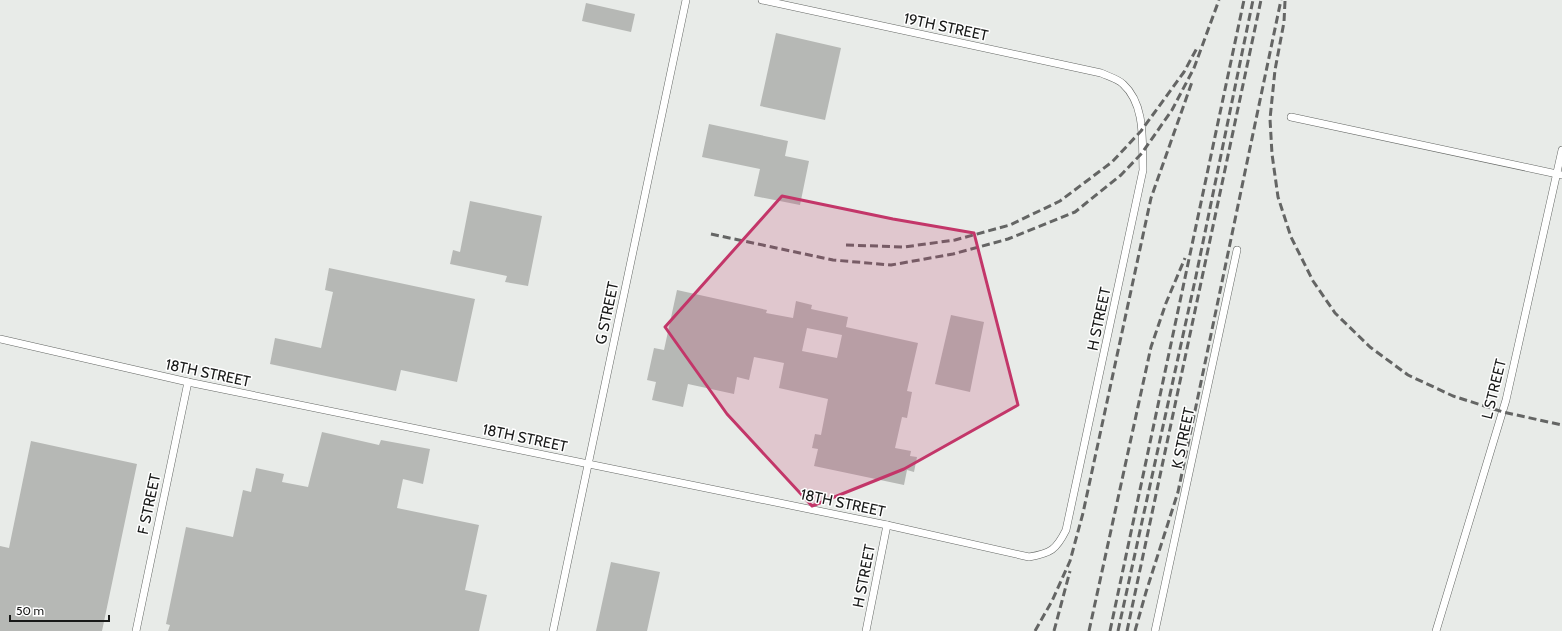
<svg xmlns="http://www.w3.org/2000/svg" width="1562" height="631" font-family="Cabin,sans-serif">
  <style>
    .building { fill: #b6b8b5; fill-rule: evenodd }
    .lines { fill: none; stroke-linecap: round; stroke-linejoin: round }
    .service-casing { stroke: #636663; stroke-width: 8 }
    .service { stroke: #fff; stroke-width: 7 }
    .rail { stroke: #646564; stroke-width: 3; stroke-dasharray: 8 4; stroke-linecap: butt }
    .marked { fill: #c33669; fill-opacity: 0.2; stroke: #c33669; stroke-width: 3; stroke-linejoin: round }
    .labels { text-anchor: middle; stroke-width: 3; stroke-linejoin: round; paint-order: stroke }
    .street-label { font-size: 15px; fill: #181918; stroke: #fff }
  </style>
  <rect width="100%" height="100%" fill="#e8ebe8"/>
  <!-- building -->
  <g class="building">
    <polygon points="586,3 635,14 631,32 582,21"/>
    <polygon points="776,33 841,48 825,120 760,106"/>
    <polygon points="709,124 788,141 785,156 809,161 800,205 754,196 760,169 702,157"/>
    <polygon points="470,201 542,216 528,286 505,282 507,276 450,264 453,250 460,252"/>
    <polygon points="329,268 475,299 457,382 401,370 396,391 270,364 275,338 321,348 333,292 325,290"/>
    <path d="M677,290l90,20 -1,3 27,5 3,-17 16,4 -1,4 37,8 -2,10 72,16 -11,48 5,1 -5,26 -5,-1 -7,31 16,3 -1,5 7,1 -3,15 -7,-2 -3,15 -90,-19 4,-17 -6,-1 3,-14 6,1 7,-36 -49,-11 5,-25 -30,-6 -5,23 -12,-3 -3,17 -46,-10 -5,23 -31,-7 4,-18 -9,-2 7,-32 10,2zM807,328l35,7 -5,23 -35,-7z"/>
    <polygon points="951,315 984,322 970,392 935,384"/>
    <polygon points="322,432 379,445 381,440 430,449 423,484 403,479 397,508 479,525 465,590 487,595 479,631 168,631 170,625 166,624 186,527 233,537 243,490 251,492 256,468 284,474 282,482 308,487"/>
    <polygon points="31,441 137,464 102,631 0,631 0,546 9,548"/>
    <polygon points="611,562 660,572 647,631 596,631"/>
  </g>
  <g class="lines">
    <!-- service casing -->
    <g class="service-casing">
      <g id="service">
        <polyline points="1291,117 1562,175"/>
        <path d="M0,339l188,43 699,143 142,32c22,-4 27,-7 37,-27l77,-360c-1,-28 3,-65 -20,-86 -5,-5 -16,-8 -22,-11l-339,-73"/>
        <polyline points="136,631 188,382"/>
        <polyline points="553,631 686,0"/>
        <polyline points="866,631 887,525"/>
        <polyline points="1155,631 1237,250"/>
        <polyline points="1436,631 1506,400 1562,150"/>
      </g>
    </g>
    <!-- service -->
    <use href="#service" class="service"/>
    <!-- rail -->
    <g class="rail">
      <polyline points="1285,1 1284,22 1275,70 1270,119 1272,154 1278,197 1291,237 1313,281 1335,313 1370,347 1408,375 1453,396 1503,412 1562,425"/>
      <polyline points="711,234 833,260 891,265 953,254 1008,239 1075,212 1121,175 1142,153 1172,110 1194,68 1219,0"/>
      <polyline points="846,245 904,247 955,240 1010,225 1060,201 1112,162 1141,131 1184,72 1197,48"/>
      <polyline points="1035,631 1052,601 1070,561 1083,513 1151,198 1192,82"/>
      <polyline points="1054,631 1070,571"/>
      <polyline points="1089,631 1151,347 1166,303 1185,258"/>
      <polyline points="1110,631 1244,0"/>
      <polyline points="1118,631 1196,276 1253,0"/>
      <polyline points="1127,631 1261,0"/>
      <polyline points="1135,631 1146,592 1178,492 1281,0"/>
    </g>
  </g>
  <!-- marked area -->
  <path class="marked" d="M782,196l111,23 81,14 44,172 -114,64 -92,37 -85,-92 -62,-87z"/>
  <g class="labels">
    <!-- street labels -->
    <g class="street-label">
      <text transform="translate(946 27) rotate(12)" y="5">19TH STREET</text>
      <text transform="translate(607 313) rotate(-78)" y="5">G STREET</text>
      <text transform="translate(1099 319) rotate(-78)" y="5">H STREET</text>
      <text transform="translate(208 373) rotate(12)" y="5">18TH STREET</text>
      <text transform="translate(1494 389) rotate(-76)" y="5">L STREET</text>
      <text transform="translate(525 438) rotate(12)" y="5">18TH STREET</text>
      <text transform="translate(1183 438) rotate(-78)" y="5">K STREET</text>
      <text transform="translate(843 503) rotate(12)" y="5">18TH STREET</text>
      <text transform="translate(149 504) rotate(-78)" y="5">F STREET</text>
      <text transform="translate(864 576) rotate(-79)" y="5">H STREET</text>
    </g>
  </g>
  <!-- scale -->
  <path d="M10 615v6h99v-6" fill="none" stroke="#181918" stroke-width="2"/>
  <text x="16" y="615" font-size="12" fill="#181918" stroke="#ffffff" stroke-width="3" paint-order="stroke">50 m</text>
</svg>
